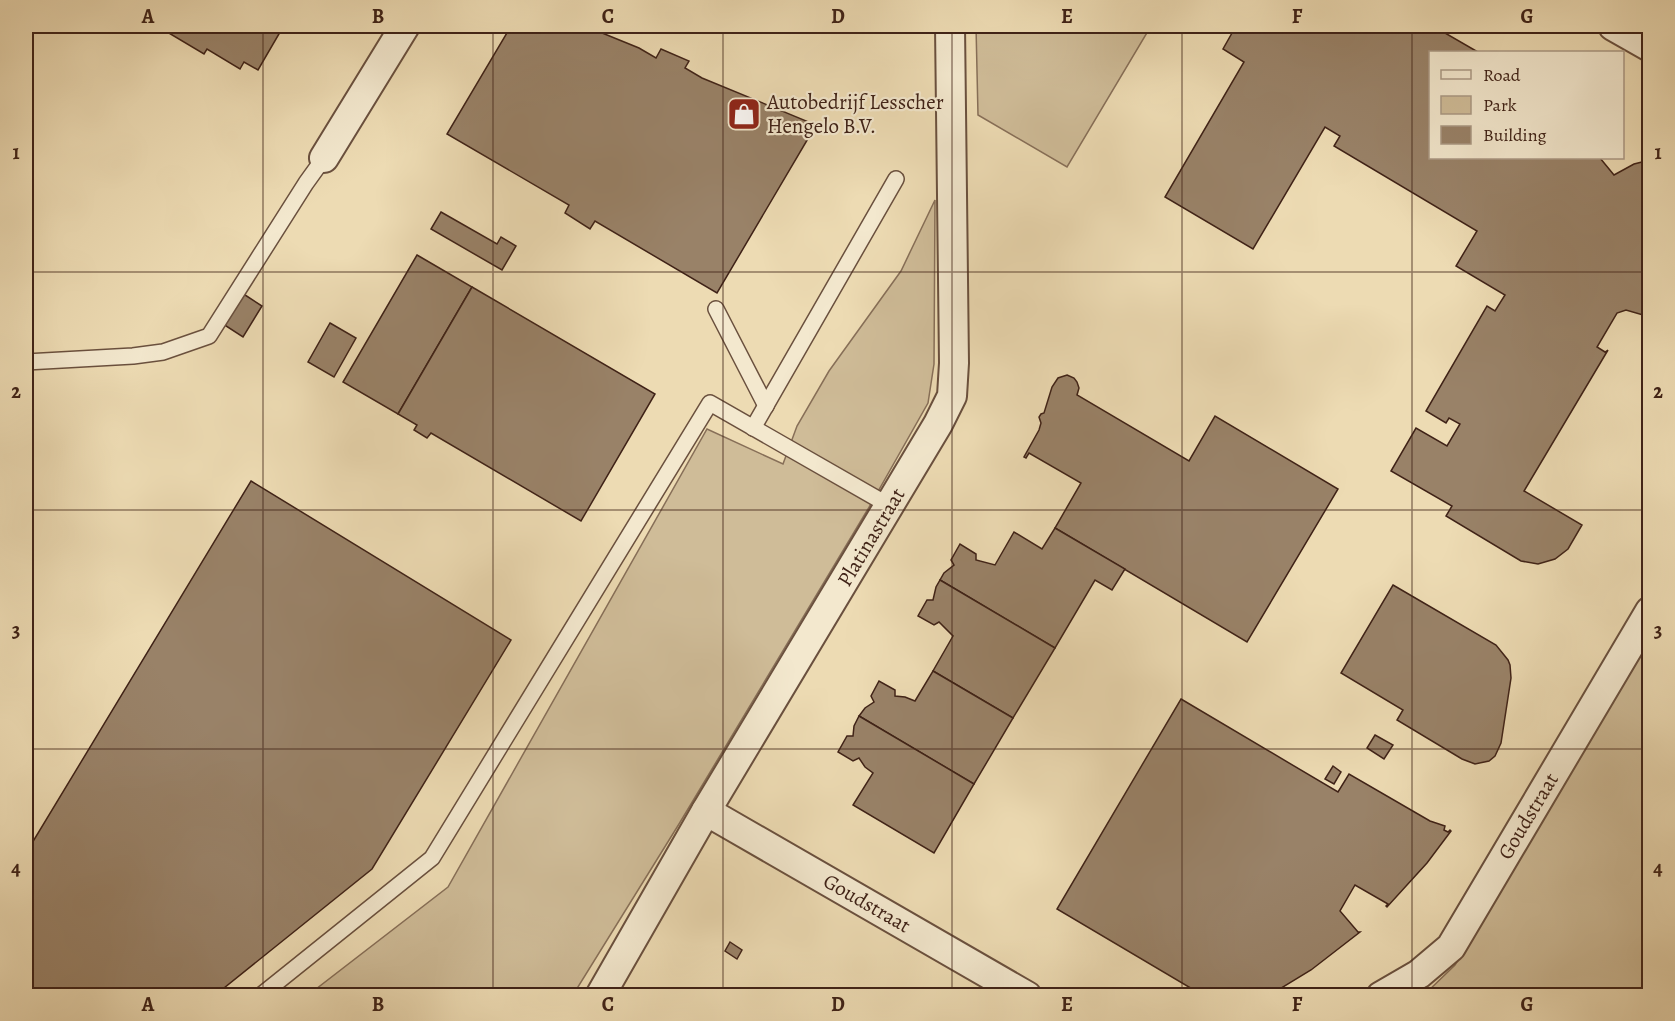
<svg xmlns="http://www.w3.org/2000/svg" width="1675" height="1021" font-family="Alegreya,serif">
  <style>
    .green { fill: #cfbc98; stroke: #876f58; stroke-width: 1.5 }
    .building { fill: #998268; stroke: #3f2217; stroke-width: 1.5 }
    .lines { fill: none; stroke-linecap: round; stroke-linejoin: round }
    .service-casing { stroke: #6a503e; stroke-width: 18 }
    .minor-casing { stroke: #6a503e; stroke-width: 32 }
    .service { stroke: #f3e8ce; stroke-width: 15 }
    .minor { stroke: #f3e8ce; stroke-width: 28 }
    .grid { fill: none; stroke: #3f2217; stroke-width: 1.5; stroke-opacity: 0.55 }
    .labels { text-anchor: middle; stroke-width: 4.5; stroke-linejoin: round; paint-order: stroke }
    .poi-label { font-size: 21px; fill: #3f2217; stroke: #f3e8ce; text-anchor: start }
    .street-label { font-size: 21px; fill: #3f2217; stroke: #f3e8ce }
    .neatline { fill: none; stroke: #3f2217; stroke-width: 2 }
    .grid-label { font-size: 20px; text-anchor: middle; font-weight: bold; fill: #3f2217 }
  </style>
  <rect width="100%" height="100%" fill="#eddbb3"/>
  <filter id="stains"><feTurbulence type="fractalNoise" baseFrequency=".00333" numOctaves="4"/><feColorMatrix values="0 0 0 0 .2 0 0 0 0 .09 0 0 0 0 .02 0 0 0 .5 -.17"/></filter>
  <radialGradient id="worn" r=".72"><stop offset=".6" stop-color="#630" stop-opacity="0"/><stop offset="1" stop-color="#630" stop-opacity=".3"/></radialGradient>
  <!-- green -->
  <g class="green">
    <polygon points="976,26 1151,26 1067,167 978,115"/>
    <polygon points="935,200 934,364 928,403 868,509 679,824 573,995 307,996 448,887 707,429 783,464 797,426 829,371 901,271"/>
    <polygon points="1649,638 1649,995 1423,996 1455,965 1474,936"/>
  </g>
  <!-- building -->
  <g class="building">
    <polygon points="157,26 281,26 283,27 258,70 244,62 240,69 207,49 204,54"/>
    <polygon points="511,26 585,26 639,48 656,58 661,49 689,61 685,68 702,78 816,125 717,293 595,221 590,229 565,213 569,205 447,134"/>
    <polygon points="1236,26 1433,26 1478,52 1430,52 1430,158 1600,158 1614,175 1634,164 1650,160 1650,317 1626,310 1617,313 1597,347 1605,352 1608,350 1524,491 1582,525 1568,549 1555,559 1538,564 1521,561 1446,516 1452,506 1391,471 1416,428 1447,446 1460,424 1449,418 1446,423 1426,411 1487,306 1495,311 1505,295 1456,266 1477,231 1334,146 1340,136 1325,127 1253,249 1165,197 1244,62 1223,49"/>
    <polygon points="441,212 497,244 501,237 516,246 502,270 431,229"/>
    <polygon points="417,255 472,287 398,414 343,382"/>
    <polygon points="472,287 655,394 581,521 431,433 427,438 414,430 417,425 398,414"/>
    <polygon points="242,293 262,306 243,337 223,324"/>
    <polygon points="330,323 356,338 334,377 308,362"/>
    <polygon points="1067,375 1074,378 1077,382 1079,388 1077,395 1189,461 1215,416 1338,489 1247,642 1055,528 1081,483 1029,453 1026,458 1024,457 1039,430 1041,423 1039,417 1041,414 1044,413 1052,387 1058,378"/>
    <polygon points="251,481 511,640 372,869 214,996 26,996 26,853"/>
    <polygon points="1055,528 1125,569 1112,590 1095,580 1055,648 940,580 944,573 954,565 951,560 960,544 976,554 976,560 995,565 1014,532 1042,549"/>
    <polygon points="940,580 1055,648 1013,718 933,671 953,636 939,622 934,625 918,616 927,600 933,600 936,587"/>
    <polygon points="1393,585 1496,645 1508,660 1510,665 1511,678 1501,743 1495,756 1489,761 1475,764 1462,759 1397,720 1403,710 1341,673"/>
    <polygon points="933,671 1013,718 974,784 859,716 865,708 874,702 871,696 879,681 895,690 895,696 905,697 915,701"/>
    <polygon points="1181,699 1338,792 1349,774 1430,821 1445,826 1444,830 1448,832 1450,830 1451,831 1427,863 1387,907 1386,906 1388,904 1355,885 1340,911 1358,932 1360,932 1311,970 1268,996 1204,996 1057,909"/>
    <polygon points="859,716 974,784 934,853 853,805 873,773 865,767 859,758 853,761 838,752 847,736 853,736 854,726"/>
    <polygon points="1375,735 1393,745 1384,759 1367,748"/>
    <polygon points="1333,766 1341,772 1334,784 1325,779"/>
    <polygon points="730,942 742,950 737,959 725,951"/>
  </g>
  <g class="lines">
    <!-- service casing -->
    <g class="service-casing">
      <g id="service">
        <polyline points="716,309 766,406"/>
        <polyline points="26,362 133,356 163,352 209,336 306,183 324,158"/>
        <polyline points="753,428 896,179"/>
        <polyline points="260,996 432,858 710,403 890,506"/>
      </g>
    </g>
    <!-- minor casing -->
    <g class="minor-casing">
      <g id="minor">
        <polyline points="1613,26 1650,47"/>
        <polyline points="324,158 405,26"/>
        <polyline points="706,811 1027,996"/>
        <polyline points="600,996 706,811 938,424 952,396 954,363 950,26"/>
        <polyline points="1381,996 1419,974 1451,947 1650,611"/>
      </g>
    </g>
    <!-- service -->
    <use href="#service" class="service"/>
    <!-- minor -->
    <use href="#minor" class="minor"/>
  </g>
  <!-- grid -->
  <path class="grid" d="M263,26v970M493,26v970M723,26v970M952,26v970M1182,26v970M1412,26v970M26,272h1624M26,510h1624M26,749h1624"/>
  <!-- icons -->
  <defs>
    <g id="shop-square" transform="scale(1.725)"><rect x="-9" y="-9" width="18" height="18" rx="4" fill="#8f2418" stroke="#f3e8ce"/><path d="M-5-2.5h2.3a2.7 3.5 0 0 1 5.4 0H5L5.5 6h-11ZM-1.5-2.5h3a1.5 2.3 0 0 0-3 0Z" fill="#fff"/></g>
  </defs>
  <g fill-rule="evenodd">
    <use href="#shop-square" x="744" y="114"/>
  </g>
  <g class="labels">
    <!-- poi labels -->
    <g class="poi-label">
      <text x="767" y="109">Autobedrijf Lesscher<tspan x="767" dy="24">Hengelo B.V.</tspan></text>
    </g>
    <!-- street labels -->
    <g class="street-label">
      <text transform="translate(871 537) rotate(-59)" y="7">Platinastraat</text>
      <text transform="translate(1528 816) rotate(-59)" y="7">Goudstraat</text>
      <text transform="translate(867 903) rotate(30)" y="7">Goudstraat</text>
    </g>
  </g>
  <!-- margin -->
  <rect width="1675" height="1021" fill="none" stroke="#eddbb3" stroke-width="66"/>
  <!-- legend -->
  <rect x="1429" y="51" width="195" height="108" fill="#f3e8ce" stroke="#ab9985" stroke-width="1.5"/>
  <rect x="1441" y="70" width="30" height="9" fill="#f3e8ce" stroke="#ab9985" stroke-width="1.5"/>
  <text x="1483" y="81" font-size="18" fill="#3f2217">Road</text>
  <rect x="1441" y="96" width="30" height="18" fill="#cfbc98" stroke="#ab9985" stroke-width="1.5"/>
  <text x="1483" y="111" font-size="18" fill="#3f2217">Park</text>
  <rect x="1441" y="126" width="30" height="18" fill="#998268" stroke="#ab9985" stroke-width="1.5"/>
  <text x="1483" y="141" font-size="18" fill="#3f2217">Building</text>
  <rect x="33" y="33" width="1609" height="955" class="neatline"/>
  <g class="grid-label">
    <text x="148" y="23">A</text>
    <text x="378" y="23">B</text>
    <text x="608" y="23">C</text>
    <text x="838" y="23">D</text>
    <text x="1067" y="23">E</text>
    <text x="1297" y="23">F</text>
    <text x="1527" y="23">G</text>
    <text x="16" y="159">1</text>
    <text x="1658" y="159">1</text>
    <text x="16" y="398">2</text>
    <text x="1658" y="398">2</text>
    <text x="16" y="637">3</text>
    <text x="1658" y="637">3</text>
    <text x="16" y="875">4</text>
    <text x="1658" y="875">4</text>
    <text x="148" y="1011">A</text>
    <text x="378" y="1011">B</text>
    <text x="608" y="1011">C</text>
    <text x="838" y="1011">D</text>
    <text x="1067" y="1011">E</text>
    <text x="1297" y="1011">F</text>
    <text x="1527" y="1011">G</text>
  </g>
  <rect width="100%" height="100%" filter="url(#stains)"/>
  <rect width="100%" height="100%" fill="url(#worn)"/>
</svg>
